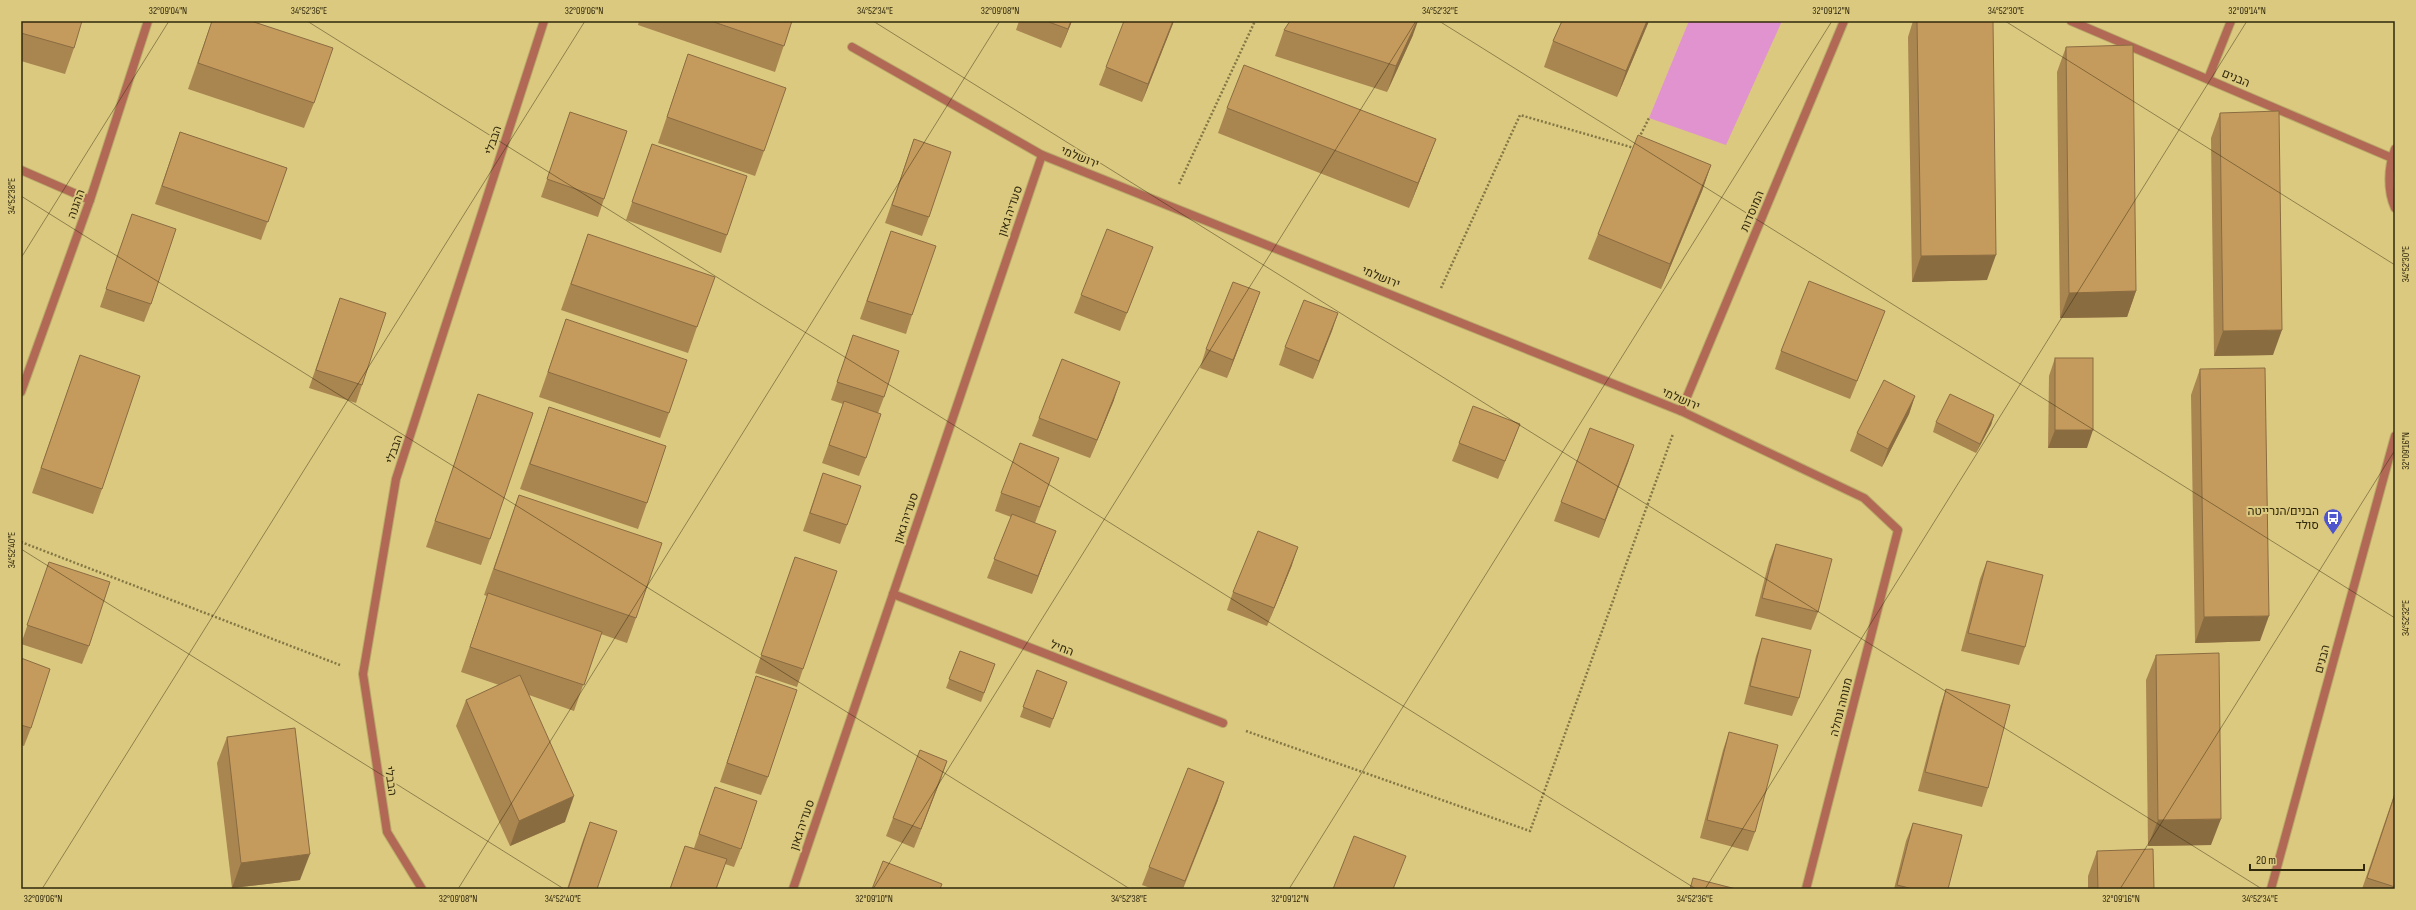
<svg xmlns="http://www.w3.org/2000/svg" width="2416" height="910" font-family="'Sofia Sans Condensed',Heebo,sans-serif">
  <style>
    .pitch { fill: #e193cf }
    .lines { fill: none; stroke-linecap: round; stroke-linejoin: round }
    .street-casing { stroke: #b9a969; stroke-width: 10 }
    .path { stroke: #837744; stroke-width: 2.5; stroke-dasharray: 2 2; stroke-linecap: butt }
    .street { stroke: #b16956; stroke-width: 8 }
    .wall { fill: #a98550 }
    .shaded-wall { fill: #8a6c41 }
    .building { fill: #c59b5d; stroke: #8a6c41 }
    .ticks { fill: none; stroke: #31290b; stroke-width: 1; stroke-opacity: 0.45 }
    .labels { text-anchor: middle; stroke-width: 4; stroke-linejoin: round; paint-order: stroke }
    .street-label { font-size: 12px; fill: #31290b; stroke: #dbc980 }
    .poi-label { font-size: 12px; fill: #31290b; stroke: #dbc980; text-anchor: end }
    .neatline { fill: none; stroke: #31290b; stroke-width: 1.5 }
    .ticks-label { font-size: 10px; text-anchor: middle; fill: #31290b }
  </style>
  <rect width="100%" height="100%" fill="#dbc980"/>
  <!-- pitch -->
  <polygon class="pitch" points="1689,21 1782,21 1726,145 1649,118"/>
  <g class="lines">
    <!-- street casing -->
    <g class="street-casing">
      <g id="street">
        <polyline points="2071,21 2392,158"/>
        <polyline points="852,47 1042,155 1681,411 1864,498 1898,530 1806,889"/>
        <polyline points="2208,79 2231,21"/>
        <path d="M2395,149c-7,18 -8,42 0,59"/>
        <polyline points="21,170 90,200"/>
        <polyline points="21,392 90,200 148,21"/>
        <polyline points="1681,411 1844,21"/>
        <polyline points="893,594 1223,723"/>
        <polyline points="422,889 387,832 363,674 396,479 544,21"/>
        <polyline points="793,889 1042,155"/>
        <polyline points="2271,889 2395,436"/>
      </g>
    </g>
    <!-- path -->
    <g class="path">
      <polyline points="1639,138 1649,118"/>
      <polyline points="1179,184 1255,21"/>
      <polyline points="1441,288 1520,115 1634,148"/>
      <polyline points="21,542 340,665"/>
      <polyline points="1246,731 1530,831 1673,434"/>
    </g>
    <!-- street -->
    <use href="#street" class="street"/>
  </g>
  <!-- wall -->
  <g class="wall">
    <polygon points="21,21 74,48 65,74 21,61"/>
    <polygon points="212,21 251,21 314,103 304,128 188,89"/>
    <polygon points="639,21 792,21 775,72 638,25"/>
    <polygon points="1019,21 1072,21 1061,48 1016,30"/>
    <polygon points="1174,21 1142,102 1099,85 1106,67"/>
    <polygon points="1562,21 1649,21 1617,97 1544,67 1553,41"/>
    <polygon points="1913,21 1993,21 1987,280 1912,282 1908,37"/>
    <polygon points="1284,30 1413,35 1387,92 1275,56"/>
    <polygon points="2066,47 2136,291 2127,317 2060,318 2057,72"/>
    <polygon points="688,54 764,151 755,176 658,143"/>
    <polygon points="1227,108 1426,165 1409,208 1218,133"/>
    <polygon points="570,112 604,199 598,217 541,197"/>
    <polygon points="2220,113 2273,355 2214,356 2211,138"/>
    <polygon points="180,132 287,168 261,240 155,204"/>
    <polygon points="914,139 929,217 922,236 885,223"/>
    <polygon points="652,144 727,235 721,253 626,220"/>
    <polygon points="1711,165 1702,191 1661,289 1588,259 1598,234"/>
    <polygon points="132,214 151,304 144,322 100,307"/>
    <polygon points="891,231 912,315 906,334 860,319"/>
    <polygon points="588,234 697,327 688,353 561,310"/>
    <polygon points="1146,265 1120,331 1074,313 1081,295"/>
    <polygon points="1260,292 1227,378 1200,368 1206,349"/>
    <polygon points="340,298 362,385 356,403 309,388"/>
    <polygon points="1338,313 1313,379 1279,365 1285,347"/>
    <polygon points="566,319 669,413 660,438 539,397"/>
    <polygon points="1878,329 1850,399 1775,369 1781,351"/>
    <polygon points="853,335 884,397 878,413 866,458 859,476 822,463 843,404 831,400"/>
    <polygon points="80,355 102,489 93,514 32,493"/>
    <polygon points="2055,358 2087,448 2048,448 2049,376"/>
    <polygon points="2200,369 2260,641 2195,643 2191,395"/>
    <polygon points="478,394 490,539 481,565 426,547"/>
    <polygon points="1915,396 1909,414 1882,467 1850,451 1857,433"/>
    <polygon points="1114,400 1090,458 1032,436 1039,418"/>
    <polygon points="549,407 647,503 638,529 520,489"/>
    <polygon points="1994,415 1991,425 1976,453 1933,432 1936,422"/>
    <polygon points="1520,424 1498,479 1452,461 1459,443"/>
    <polygon points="1634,445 1599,538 1554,521 1561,502"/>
    <polygon points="823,473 847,525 840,544 803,531"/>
    <polygon points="1052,476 1035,523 1049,549 1032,594 987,578 1011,517 995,511 1001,493"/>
    <polygon points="519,495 636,618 627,643 601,634 574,711 529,695 565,822 510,846 456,726 466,700 499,685 461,672 487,596 484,595"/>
    <polygon points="1776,544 1818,612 1811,630 1755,616 1769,562"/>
    <polygon points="795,557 803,669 797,687 755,673"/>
    <polygon points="1987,561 2025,647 2019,665 1961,651 1980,579"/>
    <polygon points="49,562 89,646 82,664 21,644"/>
    <polygon points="1292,565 1267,626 1227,610 1233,592"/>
    <polygon points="1762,638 1799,698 1792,716 1744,704 1756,656"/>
    <polygon points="960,651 995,664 981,702 946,688"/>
    <polygon points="2156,655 2211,845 2148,846 2146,680"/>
    <polygon points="21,658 31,728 24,746 21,745"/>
    <polygon points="1037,670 1067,682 1050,728 1020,717"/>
    <polygon points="756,676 768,777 761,795 720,782"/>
    <polygon points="1946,689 1988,788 1982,807 1918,791 1940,707"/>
    <polygon points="1729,732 1755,832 1748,851 1700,838 1723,750"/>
    <polygon points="227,737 300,880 232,888 217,763"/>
    <polygon points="947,761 914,848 886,836 893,818"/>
    <polygon points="715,787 741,849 734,867 725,864 716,889 670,889 685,846 694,848"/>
    <polygon points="2395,792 2395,889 2362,889"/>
    <polygon points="1218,800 1183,889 1153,889 1142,885 1149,867"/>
    <polygon points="590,822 597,889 567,889 583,840"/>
    <polygon points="1913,823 1948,889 1894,889 1906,841"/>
    <polygon points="2097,851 2154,889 2088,889 2088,876"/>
  </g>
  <!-- shaded-wall -->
  <g class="shaded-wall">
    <polygon points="1071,21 1072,21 1061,48"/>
    <polygon points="1173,21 1174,21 1142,102 1148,84"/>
    <polygon points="1417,21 1418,21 1413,35 1387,92 1396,66"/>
    <polygon points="1647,21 1649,21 1617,97 1626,71"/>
    <polygon points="1436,139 1426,165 1409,208 1418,183"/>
    <polygon points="1711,165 1702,191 1661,289 1670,264"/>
    <polygon points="1996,255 1987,280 1912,282 1921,256"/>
    <polygon points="2136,291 2127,317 2060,318 2069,293"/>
    <polygon points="1260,292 1253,311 1227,378 1233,360"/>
    <polygon points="1885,311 1878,329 1850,399 1857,381"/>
    <polygon points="1338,313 1332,331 1313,379 1319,361"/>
    <polygon points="2282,330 2273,355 2214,356 2223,331"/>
    <polygon points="1120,382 1114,400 1090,458 1097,440"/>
    <polygon points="1915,396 1909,414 1882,467 1888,449"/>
    <polygon points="1994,415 1991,425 1976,453 1980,444"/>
    <polygon points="1520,424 1513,442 1498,479 1505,461"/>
    <polygon points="2055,430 2093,430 2087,448 2048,448"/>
    <polygon points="1634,445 1628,463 1599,538 1605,520"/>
    <polygon points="1056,531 1049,549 1032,594 1038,576"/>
    <polygon points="1298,547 1292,565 1267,626 1274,608"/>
    <polygon points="2269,616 2260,641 2195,643 2204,617"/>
    <polygon points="947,761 941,779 914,848 921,829"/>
    <polygon points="1224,782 1218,800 1182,889 1185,881"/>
    <polygon points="574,796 565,822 510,846 519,821"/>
    <polygon points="2221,819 2211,845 2148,846 2158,820"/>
    <polygon points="310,854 300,880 232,888 241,863"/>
  </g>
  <!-- building -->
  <g class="building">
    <polygon points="21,21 82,21 74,48 21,33"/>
    <polygon points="212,21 251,21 333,48 314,103 198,63"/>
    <polygon points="711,21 792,21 784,46"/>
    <polygon points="1046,21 1071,21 1068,29"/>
    <polygon points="1124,21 1173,21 1148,84 1106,67"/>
    <polygon points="1290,21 1417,21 1396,66 1284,30"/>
    <polygon points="1562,21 1647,21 1626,71 1553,41"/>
    <polygon points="1917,21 1993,21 1996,255 1921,256"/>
    <polygon points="2133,45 2136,291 2069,293 2066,47"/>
    <polygon points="688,54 786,88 764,151 667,117"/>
    <polygon points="1244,65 1436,139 1418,183 1227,108"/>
    <polygon points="2279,111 2282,330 2223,331 2220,113"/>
    <polygon points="570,112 627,131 604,199 547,179"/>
    <polygon points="180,132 287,168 268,222 162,186"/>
    <polygon points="1638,135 1711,165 1670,264 1598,234"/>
    <polygon points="914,139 951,152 929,217 892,205"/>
    <polygon points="652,144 747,176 727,235 632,202"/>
    <polygon points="132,214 176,229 151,304 106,289"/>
    <polygon points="1107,229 1153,247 1127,313 1081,295"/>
    <polygon points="891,231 936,246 912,315 867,301"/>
    <polygon points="588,234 715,277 697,327 571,284"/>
    <polygon points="1809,281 1885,311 1857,381 1781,351"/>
    <polygon points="1233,282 1260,292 1233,360 1206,349"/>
    <polygon points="340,298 386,313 362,385 316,370"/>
    <polygon points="1304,300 1338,313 1319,361 1285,347"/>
    <polygon points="566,319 687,360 669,413 548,372"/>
    <polygon points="853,335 899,351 884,397 837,382"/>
    <polygon points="80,355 140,376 102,489 41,468"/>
    <rect x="2055" y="358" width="38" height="72"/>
    <polygon points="1062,359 1120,382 1097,440 1039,418"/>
    <polygon points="2265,368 2269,616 2204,617 2200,369"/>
    <polygon points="1884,380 1915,396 1888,449 1857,433"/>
    <polygon points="478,394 533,413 490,539 435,521"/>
    <polygon points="1950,394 1994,415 1980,444 1936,422"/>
    <polygon points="844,401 881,414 866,458 829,445"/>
    <polygon points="1473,406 1520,424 1505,461 1459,443"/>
    <polygon points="549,407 666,446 647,503 530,464"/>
    <polygon points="1590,428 1634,445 1605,520 1561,502"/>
    <polygon points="1020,443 1059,458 1040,507 1001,493"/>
    <polygon points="823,473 861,486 847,525 810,513"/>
    <polygon points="519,495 662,543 636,618 494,569"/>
    <polygon points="1012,514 1056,531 1038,576 994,559"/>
    <polygon points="1258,531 1298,547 1274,608 1233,592"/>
    <polygon points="1776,544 1832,559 1818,612 1762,598"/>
    <polygon points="795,557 837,571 803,669 761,655"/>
    <polygon points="1987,561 2043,575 2025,647 1968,633"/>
    <polygon points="49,562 110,582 89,646 27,625"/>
    <polygon points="488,593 602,632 584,685 470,647"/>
    <polygon points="1762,638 1811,650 1799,698 1750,686"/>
    <polygon points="960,651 995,664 984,693 949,679"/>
    <polygon points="2219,653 2221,819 2158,820 2156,655"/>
    <polygon points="21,658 50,669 31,728 21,725"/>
    <polygon points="1037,670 1067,682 1053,719 1023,707"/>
    <polygon points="520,675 574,796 519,821 466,700"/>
    <polygon points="756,676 797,690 768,777 727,763"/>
    <polygon points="1946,689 2010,705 1988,788 1925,772"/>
    <polygon points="295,728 310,854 241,863 227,737"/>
    <polygon points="1729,732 1778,745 1755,832 1707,820"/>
    <polygon points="920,750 947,761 921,829 893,818"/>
    <polygon points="1188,768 1224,782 1185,881 1149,867"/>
    <polygon points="715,787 757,801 741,849 699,834"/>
    <polygon points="2395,794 2395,887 2367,878"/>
    <polygon points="590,822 617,831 597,889 568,889"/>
    <polygon points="1913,823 1962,835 1948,889 1913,889 1897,885"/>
    <polygon points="1354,836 1406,856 1393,889 1333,889"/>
    <polygon points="685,846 727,859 716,889 670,889"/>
    <polygon points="2153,849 2154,889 2098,889 2097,851"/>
    <polygon points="883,861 942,884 940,889 872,889"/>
    <polygon points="1693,878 1736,889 1690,889"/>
  </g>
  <!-- ticks -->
  <path class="ticks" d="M307,21l1389,868M873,21l1389,868M1439,21l956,597M2005,21l390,244M21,196l1109,693M21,258l148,-237M21,549l543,340M42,889l543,-868M458,889l542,-868M873,889l543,-868M1289,889l543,-868M1705,889l542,-868M2120,889l275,-439"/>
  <!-- icons -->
  <defs>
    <g id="bus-pin" transform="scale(1)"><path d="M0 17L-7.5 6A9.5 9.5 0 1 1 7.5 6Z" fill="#4f55cc" stroke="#dbc980"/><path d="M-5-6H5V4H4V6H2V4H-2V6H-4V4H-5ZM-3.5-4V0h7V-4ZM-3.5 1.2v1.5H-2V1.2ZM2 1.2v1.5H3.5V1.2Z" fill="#fff"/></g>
  </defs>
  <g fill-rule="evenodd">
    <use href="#bus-pin" x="2333" y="518"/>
  </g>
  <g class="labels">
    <!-- street labels -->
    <g class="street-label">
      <text transform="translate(2236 78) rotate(23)" y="4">הבנים</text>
      <text transform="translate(493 140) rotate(-72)" y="4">הבבלי</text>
      <text transform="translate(1080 157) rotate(22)" y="4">ירושלמי</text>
      <text transform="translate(76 204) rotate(-71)" y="4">ההגנה</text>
      <text transform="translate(1010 211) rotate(-71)" y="4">סעדיה גאון</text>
      <text transform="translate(1752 211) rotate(-67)" y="4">המוסדות</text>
      <text transform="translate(1381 277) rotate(22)" y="4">ירושלמי</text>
      <text transform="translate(1681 399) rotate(23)" y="4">ירושלמי</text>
      <text transform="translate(394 449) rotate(-72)" y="4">הבבלי</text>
      <text transform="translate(906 518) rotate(-71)" y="4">סעדיה גאון</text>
      <text transform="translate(1062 648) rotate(21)" y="4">החיל</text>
      <text transform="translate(2322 659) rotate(-75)" y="4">הבנים</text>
      <text transform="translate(1841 707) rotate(-76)" y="4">מנוחה ונחלה</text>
      <text transform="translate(391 781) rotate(82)" y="4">הבבלי</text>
      <text transform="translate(802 825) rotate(-71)" y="4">סעדיה גאון</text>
    </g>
    <!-- poi labels -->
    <g class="poi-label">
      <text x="2319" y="515">הבנים/הנרייטה<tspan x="2319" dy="14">סולד</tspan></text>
    </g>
  </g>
  <!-- border -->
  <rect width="2416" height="910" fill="none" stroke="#dbc980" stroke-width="44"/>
  <!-- scale -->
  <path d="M2250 864v6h114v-6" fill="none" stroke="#31290b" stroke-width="2"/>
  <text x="2256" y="864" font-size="12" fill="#31290b" stroke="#dbc980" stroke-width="3" paint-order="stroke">20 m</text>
  <rect x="22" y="22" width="2372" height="866" class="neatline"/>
  <g class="ticks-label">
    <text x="168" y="14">32°09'04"N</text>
    <text x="309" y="14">34°52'36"E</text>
    <text x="584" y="14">32°09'06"N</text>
    <text x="875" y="14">34°52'34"E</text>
    <text x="1000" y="14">32°09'08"N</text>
    <text x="1440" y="14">34°52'32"E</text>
    <text x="1831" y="14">32°09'12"N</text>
    <text x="2006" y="14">34°52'30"E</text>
    <text x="2247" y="14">32°09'14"N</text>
    <text transform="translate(11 196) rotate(-90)" y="4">34°52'38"E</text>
    <text transform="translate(2405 264) rotate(-90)" y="4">34°52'30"E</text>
    <text transform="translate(2405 451) rotate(-90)" y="4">32°09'16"N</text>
    <text transform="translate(11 550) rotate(-90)" y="4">34°52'40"E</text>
    <text transform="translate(2405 618) rotate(-90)" y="4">34°52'32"E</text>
    <text x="43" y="902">32°09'06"N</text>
    <text x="458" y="902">32°09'08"N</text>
    <text x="563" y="902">34°52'40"E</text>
    <text x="874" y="902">32°09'10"N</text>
    <text x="1129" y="902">34°52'38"E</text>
    <text x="1290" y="902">32°09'12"N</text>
    <text x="1695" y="902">34°52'36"E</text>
    <text x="2121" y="902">32°09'16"N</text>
    <text x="2260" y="902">34°52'34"E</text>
  </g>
</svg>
